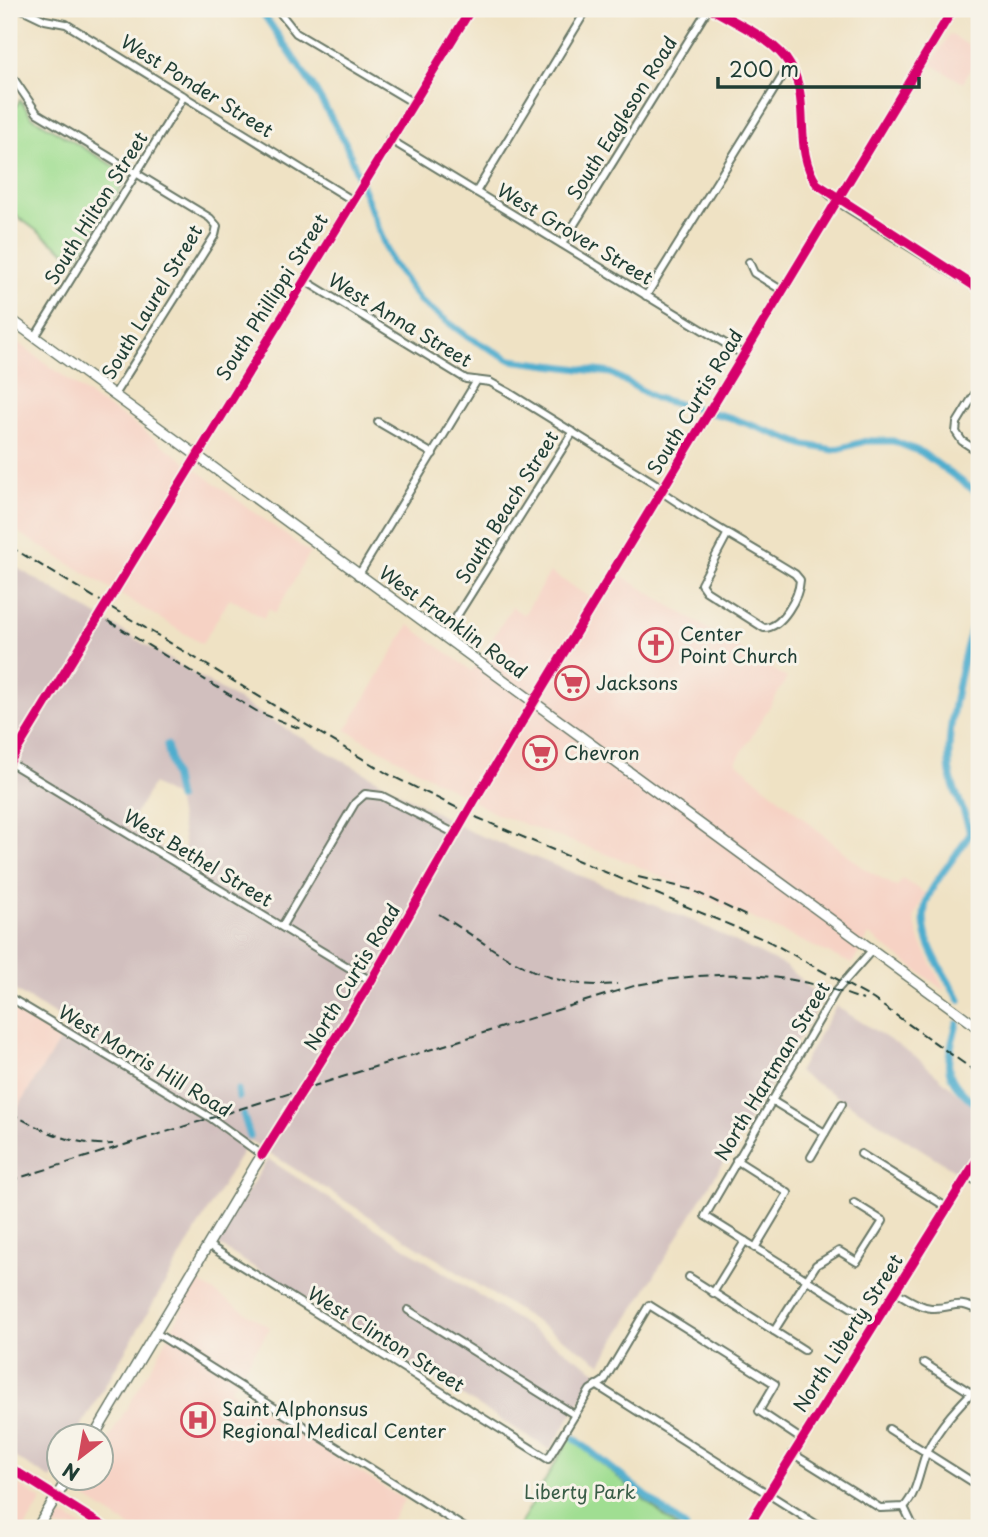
<svg xmlns="http://www.w3.org/2000/svg" width="988" height="1537" font-family="'Playpen Sans',sans-serif">
  <style>
    .built { fill: #f6d2c4 }
    .industrial { fill: #d1bfbe; fill-rule: evenodd }
    .green { fill: #a0de92; stroke: #608e63; stroke-width: 2 }
    .lines { fill: none; stroke-linecap: round; stroke-linejoin: round }
    .canal { stroke: #4fadce; stroke-width: 7 }
    .street-casing { stroke: #687766; stroke-width: 10 }
    .secondary-casing { stroke: #687766; stroke-width: 12 }
    .street { stroke: #fff; stroke-width: 6 }
    .secondary { stroke: #fff; stroke-width: 9 }
    .rail { stroke: #1f3d34; stroke-width: 2; stroke-dasharray: 10 5; stroke-linecap: butt }
    .cycleway-casing { stroke: #f7f3e8; stroke-width: 13 }
    .cycleway { stroke: #d6006c; stroke-width: 9 }
    .labels { text-anchor: middle; stroke-width: 6; stroke-linejoin: round; paint-order: stroke }
    .street-label { font-size: 19px; fill: #1f3d34; stroke: #f7f3e8 }
    .poi-label { font-size: 19px; fill: #1f3d34; stroke: #f7f3e8; text-anchor: start }
    .park-label { font-size: 19px; fill: #395d47; stroke: #f7f3e8 }
  </style>
  <rect width="100%" height="100%" fill="#f7f3e8"/>
  <filter id="ink" filterUnits="userSpaceOnUse"><feTurbulence type="fractalNoise" baseFrequency=".0143" numOctaves="2"/><feDisplacementMap in="SourceGraphic" scale="14" xChannelSelector="R" yChannelSelector="G"/><feConvolveMatrix kernelMatrix="1 2 1 2 8 2 1 2 1" color-interpolation-filters="sRGB"/></filter>
  <filter id="wash" filterUnits="userSpaceOnUse"><feTurbulence type="fractalNoise" baseFrequency=".00686" numOctaves="4" result="noise"/><feDisplacementMap in="SourceGraphic" scale="28" xChannelSelector="R" yChannelSelector="G"/><feGaussianBlur stdDeviation="1.57" result="paint"/><feColorMatrix in="noise" values="0 0 0 0 0 0 0 0 0 0 0 0 0 0 0 0 0 1.4 0 .05"/><feComposite in="paint" operator="in"/></filter>
  <g filter="url(#wash)">
    <rect width="100%" height="100%" fill="#efe2c4"/>
    <!-- built -->
    <g class="built">
      <polygon points="950,34 979,52 963,83 931,64"/>
      <polygon points="9,336 97,401 130,421 310,553 275,613 269,609 263,618 230,598 202,644 9,527"/>
      <polygon points="550,572 602,605 622,576 787,678 736,762 863,868 897,887 902,879 925,893 914,919 920,941 945,991 869,935 852,964 631,863 496,814 346,730 409,625 472,671 512,607 524,615"/>
      <polygon points="9,1006 61,1038 15,1113 9,1109"/>
      <polygon points="197,1281 270,1328 230,1390 404,1500 386,1528 132,1528 82,1496 79,1486 85,1478 102,1478 102,1450 160,1352"/>
      <polygon points="9,1479 42,1500 25,1528 9,1528"/>
      <polygon points="61,1517 67,1517 84,1528 51,1528"/>
    </g>
    <!-- industrial -->
    <g class="industrial">
      <path d="M9,563l279,167 181,101 224,90 92,45 38,33 -222,364 -352,-223 -173,295 -16,1 -1,29 -8,14 -42,-25v-345l6,3 55,-88 -61,-37zM153,784l23,14 9,48 -7,12 -51,-31z"/>
      <polygon points="836,1006 915,1056 979,1112 979,1147 961,1174 798,1072"/>
      <polygon points="268,1159 598,1372 550,1450 215,1243"/>
    </g>
    <!-- green -->
    <g class="green">
      <polygon points="20,100 32,117 129,175 76,260 9,210 9,117"/>
      <polygon points="570,1437 678,1528 518,1528"/>
    </g>
    <g class="lines">
      <!-- canal -->
      <g class="canal">
        <polyline points="260,9 314,88 345,142 391,261 421,302 468,337 511,360 611,373 655,398 732,418 805,445 834,450 866,441 893,441 921,452 979,494"/>
        <polyline points="167,745 178,798"/>
        <path d="M960,1000c-18,-30 -49,-70 -30,-107 10,-20 28,-39 40,-59 -3,-20 -14,-37 -19,-56 -9,-38 14,-134 28,-170"/>
        <path d="M957,1024c-12,44 -16,52 22,83"/>
        <polyline points="238,1090 239,1097"/>
        <polyline points="243,1114 250,1136"/>
        <polyline points="574,1438 686,1528"/>
      </g>
    </g>
  </g>
  <g filter="url(#ink)">
    <g class="lines">
      <!-- street casing -->
      <g class="street-casing">
        <g id="street">
          <polyline points="22,9 45,20 66,24 352,200"/>
          <polyline points="230,9 232,10"/>
          <polyline points="277,9 296,33 412,102"/>
          <path d="M712,9c25,15 63,30 78,56 29,47 -10,99 48,136"/>
          <polyline points="9,72 37,113 210,218 217,226 215,235 114,395"/>
          <polyline points="389,139 744,355"/>
          <polyline points="476,192 587,9"/>
          <polyline points="562,244 708,9"/>
          <polyline points="749,262 754,273 783,291"/>
          <path d="M304,280l162,99 24,3 18,10 148,92 6,8c43,30 88,54 133,82l5,6c-1,17 -18,48 -36,48l-58,-37 -5,-7 27,-51"/>
          <polyline points="646,296 790,64"/>
          <polyline points="35,337 184,96"/>
          <polyline points="979,387 957,423 956,432 962,441 979,452"/>
          <polyline points="378,422 433,454"/>
          <polyline points="358,576 476,382"/>
          <polyline points="445,635 573,432"/>
          <polyline points="9,762 371,981"/>
          <polyline points="282,926 355,803 365,794 382,796 456,834"/>
          <polyline points="873,949 836,991 705,1216 876,1323"/>
          <polyline points="9,997 211,1118 262,1155"/>
          <polyline points="771,1100 825,1133"/>
          <polyline points="861,1154 948,1208"/>
          <polyline points="811,1157 842,1104"/>
          <polyline points="736,1160 788,1193 755,1248"/>
          <polyline points="967,1175 979,1183"/>
          <polyline points="208,1245 548,1459 590,1390 604,1381 649,1305 775,1384 759,1411 801,1439"/>
          <polyline points="689,1277 804,1350"/>
          <path d="M896,1292c10,6 23,15 35,16 23,1 24,-10 48,3"/>
          <polyline points="713,1293 745,1241"/>
          <polyline points="408,1310 575,1415"/>
          <polyline points="774,1331 816,1265 839,1251 857,1262 883,1221 854,1203"/>
          <polyline points="156,1333 465,1528"/>
          <polyline points="924,1363 979,1398"/>
          <polyline points="596,1385 822,1528"/>
          <polyline points="889,1429 979,1486"/>
          <path d="M792,1453l88,55 24,-1c14,-15 15,-37 23,-56 13,-26 32,-46 52,-66"/>
          <polyline points="904,1507 914,1528"/>
          <polyline points="747,1528 979,1157"/>
        </g>
      </g>
      <!-- secondary casing -->
      <g class="secondary-casing">
        <g id="secondary">
          <polyline points="838,201 979,289"/>
          <polyline points="9,318 979,1028"/>
          <polyline points="9,763 471,9"/>
          <polyline points="94,1436 255,1166 371,981 474,801 953,9"/>
          <polyline points="9,1467 106,1528"/>
          <polyline points="37,1528 68,1478"/>
        </g>
      </g>
      <!-- street -->
      <use href="#street" class="street"/>
      <!-- secondary -->
      <use href="#secondary" class="secondary"/>
      <!-- rail -->
      <g class="rail">
        <polyline points="9,546 388,774 478,818 770,942 873,999 979,1074"/>
        <polyline points="108,621 258,712 301,729"/>
        <polyline points="638,877 690,889 746,916"/>
        <path d="M439,914c59,37 105,78 178,70"/>
        <path d="M9,1112c34,19 63,34 104,32"/>
        <path d="M9,1181l628,-196c81,-16 148,-15 226,15"/>
      </g>
      <!-- cycleway casing -->
      <g class="cycleway-casing">
        <g id="cycleway">
          <path d="M712,9c25,15 63,30 78,56 22,36 2,84 27,119l162,105"/>
          <polyline points="9,763 471,9"/>
          <polyline points="262,1155 371,981 474,801 953,9"/>
          <polyline points="9,1467 106,1528"/>
          <polyline points="747,1528 979,1157"/>
        </g>
      </g>
      <!-- cycleway -->
      <use href="#cycleway" class="cycleway"/>
    </g>
  </g>
  <!-- icons -->
  <defs>
    <g id="church-ring" transform="scale(1.75)"><circle r="9.5" fill="#f7f3e8" stroke="#d1495b" stroke-width="1.5"/><path d="M-1.2-6h2.4v3.5h3.3v2.4h-3.3V6h-2.4V-.1h-3.3v-2.4h3.3Z" fill="#d1495b"/></g>
    <g id="supermarket-ring" transform="scale(1.75)"><circle r="9.5" fill="#f7f3e8" stroke="#d1495b" stroke-width="1.5"/><path d="M-6-5.5h2.5l.6 2H6L4.5 2H-2.5L-4.4-4H-6ZM-1.5 3.2a1.3 1.3 0 1 0 .1 0ZM3 3.2a1.3 1.3 0 1 0 .1 0Z" fill="#d1495b"/></g>
    <g id="hospital-ring" transform="scale(1.75)"><circle r="9.5" fill="#f7f3e8" stroke="#d1495b" stroke-width="1.5"/><path d="M-5-5h3v3.5h4V-5h3V5h-3V1.5h-4V5h-3Z" fill="#d1495b"/></g>
  </defs>
  <g fill-rule="evenodd">
    <use href="#church-ring" x="656" y="645"/>
    <use href="#supermarket-ring" x="572" y="683"/>
    <use href="#supermarket-ring" x="540" y="753"/>
    <use href="#hospital-ring" x="198" y="1420"/>
  </g>
  <g class="labels">
    <!-- street labels -->
    <g class="street-label">
      <text transform="translate(197 86) rotate(32)" y="7">West Ponder Street</text>
      <text transform="translate(622 118) rotate(-58)" y="7">South Eagleson Road</text>
      <text transform="translate(96 208) rotate(-58)" y="7">South Hilton Street</text>
      <text transform="translate(575 234) rotate(31)" y="7">West Grover Street</text>
      <text transform="translate(272 297) rotate(-58)" y="7">South Phillippi Street</text>
      <text transform="translate(152 302) rotate(-59)" y="7">South Laurel Street</text>
      <text transform="translate(400 320) rotate(31)" y="7">West Anna Street</text>
      <text transform="translate(695 402) rotate(-59)" y="7">South Curtis Road</text>
      <text transform="translate(507 507) rotate(-58)" y="7">South Beach Street</text>
      <text transform="translate(453 622) rotate(36)" y="7">West Franklin Road</text>
      <text transform="translate(198 858) rotate(31)" y="7">West Bethel Street</text>
      <text transform="translate(352 977) rotate(-59)" y="7">North Curtis Road</text>
      <text transform="translate(145 1061) rotate(31)" y="7">West Morris Hill Road</text>
      <text transform="translate(772 1071) rotate(-59)" y="7">North Hartman Street</text>
      <text transform="translate(848 1333) rotate(-57)" y="7">North Liberty Street</text>
      <text transform="translate(386 1339) rotate(32)" y="7">West Clinton Street</text>
    </g>
    <!-- poi labels -->
    <g class="poi-label">
      <text x="680" y="641">Center<tspan x="680" dy="22">Point Church</tspan></text>
      <text x="596" y="690">Jacksons</text>
      <text x="564" y="760">Chevron</text>
      <text x="222" y="1416">Saint Alphonsus<tspan x="222" dy="22">Regional Medical Center</tspan></text>
    </g>
    <!-- park labels -->
    <g class="park-label">
      <text x="580" y="1499">Liberty Park</text>
    </g>
  </g>
  <!-- margin -->
  <rect width="988" height="1537" fill="none" stroke="#f7f3e8" stroke-width="35"/>
  <!-- north arrow -->
  <g transform="translate(80 1457) rotate(211)"><circle r="33" fill="#f7f3e8" stroke="#a1aaa0" stroke-width="2"/>
  <path d="M0-5L12 26L0 18L-12 26Z" fill="#d1495b"/>
  <text y="-10" font-size="19" font-weight="bold" text-anchor="middle" fill="#1f3d34">N</text>
  </g>
  <!-- scale -->
  <path d="M718 77v10h201v-10" fill="none" stroke="#1f3d34" stroke-width="3.5"/>
  <text x="729" y="77" font-size="21" fill="#1f3d34" stroke="#f7f3e8" stroke-width="5" paint-order="stroke">200 m</text>
</svg>
